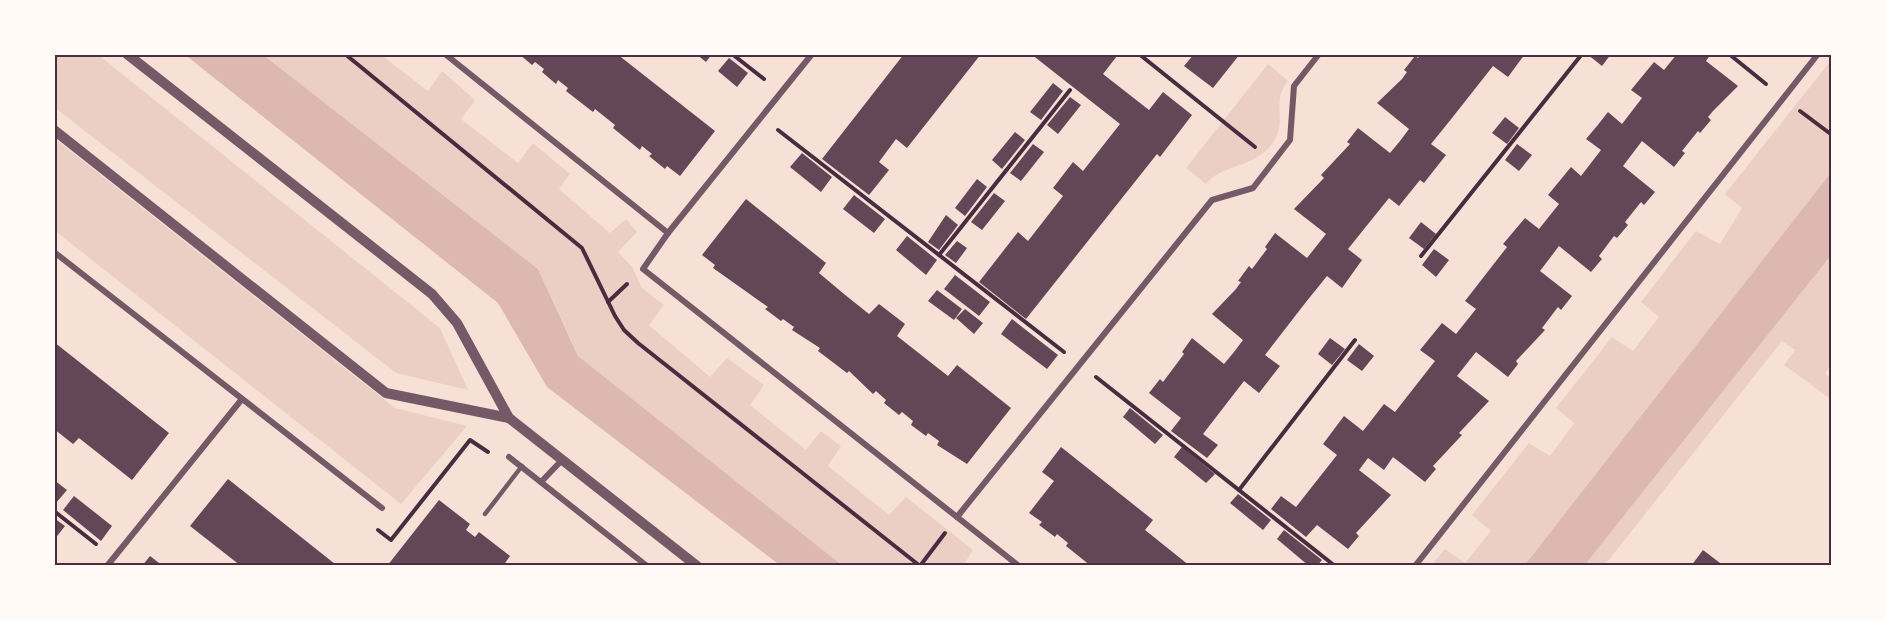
<svg xmlns="http://www.w3.org/2000/svg" width="1886" height="620" font-family="Karla,sans-serif">
  <style>
    .green { fill: #ebcfc5 }
    .water { fill: #dcb8b0 }
    .building { fill: #644757 }
    .lines { fill: none; stroke-linecap: round; stroke-linejoin: round }
    .path { stroke: #4a2c40; stroke-width: 4 }
    .service { stroke: #755966; stroke-width: 4.5 }
    .minor { stroke: #755966; stroke-width: 6 }
    .tertiary { stroke: #755966; stroke-width: 10 }
    .neatline { fill: none; stroke: #4a2c40; stroke-width: 2 }
  </style>
  <rect width="100%" height="100%" fill="#f7e1d7"/>
  <!-- green -->
  <g class="green">
    <polygon points="54,54 97,54 440,328 468,390 396,373 54,107"/>
    <polygon points="262,54 380,54 428,91 442,71 475,100 461,119 518,163 533,143 570,174 559,189 610,233 626,219 637,232 618,252 632,267 642,288 664,305 649,325 710,377 727,358 764,385 750,405 806,450 821,431 841,446 828,466 889,515 906,497 973,550 963,566 843,566 579,357 538,269"/>
    <polygon points="1832,59 1832,171 1524,566 1431,566 1445,549 1465,563 1491,531 1472,515 1529,443 1550,456 1574,423 1556,408 1612,337 1633,351 1659,317 1641,302 1696,231 1720,244 1742,208 1725,194"/>
    <path d="M1268,64l20,17c-16,19 -3,36 -11,54 -16,35 -53,26 -71,49l-20,-16z"/>
    <polygon points="54,138 395,408 467,426 401,504 54,230"/>
    <polygon points="1832,254 1832,364 1825,373 1832,379 1832,400 1784,365 1795,350 1782,341 1604,566 1584,566"/>
  </g>
  <!-- water -->
  <g class="water">
    <polygon points="184,54 262,54 538,269 578,356 843,566 781,566 547,387 498,303"/>
    <polygon points="1832,171 1832,254 1584,566 1524,566"/>
  </g>
  <!-- building -->
  <g class="building">
    <polygon points="519,54 617,54 715,131 680,176 667,166 665,169 649,156 652,154 642,146 640,150 613,128 615,125 595,109 593,112 566,91 568,88 558,80 556,84 542,72 544,69 535,62 532,65"/>
    <polygon points="696,54 712,54 706,62"/>
    <polygon points="904,54 981,54 907,148 896,139 879,162 889,170 869,195 822,159"/>
    <polygon points="1031,54 1115,54 1117,56 1103,74 1149,110 1163,92 1192,115 1160,157 1157,154 1026,319 979,282 1018,232 1028,241 1063,196 1053,188 1073,162 1083,171 1120,124"/>
    <polygon points="1194,54 1240,54 1213,88 1184,66"/>
    <polygon points="1421,54 1525,54 1508,77 1493,66 1452,118 1431,144 1446,155 1424,183 1420,180 1399,206 1389,198 1348,249 1362,260 1342,288 1327,276 1306,302 1265,355 1280,366 1259,393 1244,381 1203,434 1218,445 1207,458 1171,431 1181,418 1149,393 1160,379 1163,382 1184,354 1182,352 1192,338 1224,364 1234,352 1243,340 1212,314 1236,289 1241,282 1238,281 1249,266 1252,269 1267,249 1265,247 1275,233 1307,258 1326,234 1294,209 1324,178 1321,175 1350,144 1347,142 1358,128 1390,153 1400,141 1409,129 1377,103 1402,79 1407,72 1404,70 1415,56 1418,58"/>
    <polygon points="1587,54 1611,54 1602,66"/>
    <polygon points="1677,54 1711,54 1706,61 1738,86 1713,111 1708,117 1711,120 1700,133 1698,131 1682,151 1685,153 1674,167 1642,141 1623,166 1655,192 1644,205 1641,202 1625,222 1628,225 1617,238 1614,236 1599,256 1602,259 1591,272 1559,246 1540,271 1572,296 1561,310 1558,307 1542,328 1545,330 1516,361 1518,364 1508,377 1476,352 1457,376 1489,401 1459,433 1462,435 1433,466 1436,469 1425,482 1393,457 1384,470 1368,458 1359,470 1391,495 1356,533 1359,536 1348,549 1317,525 1306,537 1271,509 1281,496 1296,507 1337,455 1323,444 1344,416 1363,431 1384,404 1395,412 1435,361 1420,350 1442,323 1456,334 1476,309 1465,301 1507,247 1503,244 1525,218 1539,229 1559,204 1548,195 1571,167 1581,176 1601,150 1586,139 1597,126 1608,112 1622,124 1642,98 1631,90 1654,62 1664,70"/>
    <polygon points="729,58 748,73 737,87 718,71"/>
    <polygon points="1053,83 1063,91 1041,120 1030,112"/>
    <polygon points="1070,97 1081,105 1058,134 1047,125"/>
    <polygon points="1505,117 1519,128 1507,144 1492,133"/>
    <polygon points="1015,132 1025,140 1002,169 992,160"/>
    <polygon points="1033,144 1044,152 1021,181 1010,173"/>
    <polygon points="1517,144 1532,155 1519,171 1505,160"/>
    <polygon points="802,153 832,177 821,192 790,167"/>
    <polygon points="977,179 987,187 965,216 955,208"/>
    <polygon points="994,193 1005,201 982,230 971,222"/>
    <polygon points="854,195 885,219 874,233 843,209"/>
    <polygon points="746,199 826,263 819,273 844,294 869,314 879,304 905,324 897,336 948,376 957,365 1011,408 967,464 937,445 939,441 928,433 926,436 911,425 913,421 902,412 899,415 884,403 886,400 876,391 873,394 849,371 847,373 818,351 820,348 792,330 794,327 783,319 781,321 765,309 768,307 713,268 715,265 702,255"/>
    <polygon points="946,215 958,225 939,250 928,242"/>
    <polygon points="1421,222 1436,234 1424,249 1409,238"/>
    <polygon points="907,236 937,260 926,275 896,250"/>
    <polygon points="957,241 967,248 956,263 945,255"/>
    <polygon points="1434,249 1449,260 1436,277 1422,265"/>
    <polygon points="955,275 990,302 979,316 944,289"/>
    <polygon points="937,290 962,309 954,320 928,301"/>
    <polygon points="965,309 983,323 974,334 956,318"/>
    <polygon points="1012,319 1058,355 1047,369 1001,334"/>
    <polygon points="1330,338 1345,349 1332,365 1318,354"/>
    <polygon points="54,342 169,433 132,480 79,438 73,444 54,429"/>
    <polygon points="1359,344 1374,356 1362,371 1347,360"/>
    <polygon points="1130,408 1163,435 1155,444 1123,417"/>
    <polygon points="1061,447 1153,520 1145,530 1190,566 1091,566 1066,546 1068,543 1057,534 1055,537 1039,525 1042,522 1029,513 1054,481 1042,472"/>
    <polygon points="1182,447 1215,474 1206,483 1174,457"/>
    <polygon points="228,479 335,564 334,566 241,566 190,526"/>
    <polygon points="54,480 67,490 55,504 54,503"/>
    <polygon points="1238,494 1271,520 1263,530 1230,503"/>
    <polygon points="74,496 112,526 101,541 63,510"/>
    <polygon points="439,500 470,524 466,530 475,537 479,532 510,556 503,566 387,566"/>
    <polygon points="54,518 65,526 54,540"/>
    <polygon points="1284,530 1322,560 1317,566 1309,566 1277,539"/>
    <polygon points="1703,550 1724,566 1691,566"/>
    <polygon points="150,556 163,566 142,566"/>
  </g>
  <g class="lines">
    <!-- path -->
    <g class="path">
      <polyline points="345,54 582,248 615,316 624,330 638,343 920,566"/>
      <polyline points="732,54 764,79"/>
      <polyline points="1139,54 1255,147"/>
      <polyline points="1729,54 1766,84"/>
      <polyline points="1800,111 1832,135"/>
      <polyline points="778,130 1064,352"/>
      <polyline points="939,255 1070,90"/>
      <polyline points="1421,256 1582,54"/>
      <polyline points="608,302 627,284"/>
      <polyline points="1096,377 1335,566"/>
      <polyline points="1239,490 1355,340"/>
      <polyline points="54,511 96,544"/>
      <polyline points="378,530 391,540 470,440 488,452"/>
      <polyline points="920,566 945,533"/>
    </g>
    <!-- service -->
    <polyline class="service" points="485,514 522,466"/>
    <!-- minor -->
    <g class="minor">
      <polyline points="445,54 668,233 643,269 1019,566"/>
      <polyline points="668,233 812,54"/>
      <polyline points="54,252 382,508"/>
      <polyline points="509,457 647,566"/>
      <polyline points="542,481 562,460"/>
      <polyline points="957,517 1212,200 1253,188 1290,140 1294,86 1319,54"/>
      <polyline points="107,566 242,399"/>
      <polyline points="1415,566 1818,54"/>
    </g>
    <!-- tertiary -->
    <g class="tertiary">
      <polyline points="127,54 432,294 457,323 509,418 697,566"/>
      <polyline points="54,130 386,393 509,418"/>
    </g>
  </g>
  <!-- border -->
  <rect width="1886" height="620" fill="none" stroke="#fffaf5" stroke-width="111"/>
  <rect x="56" y="56" width="1774" height="508" class="neatline"/>
</svg>
